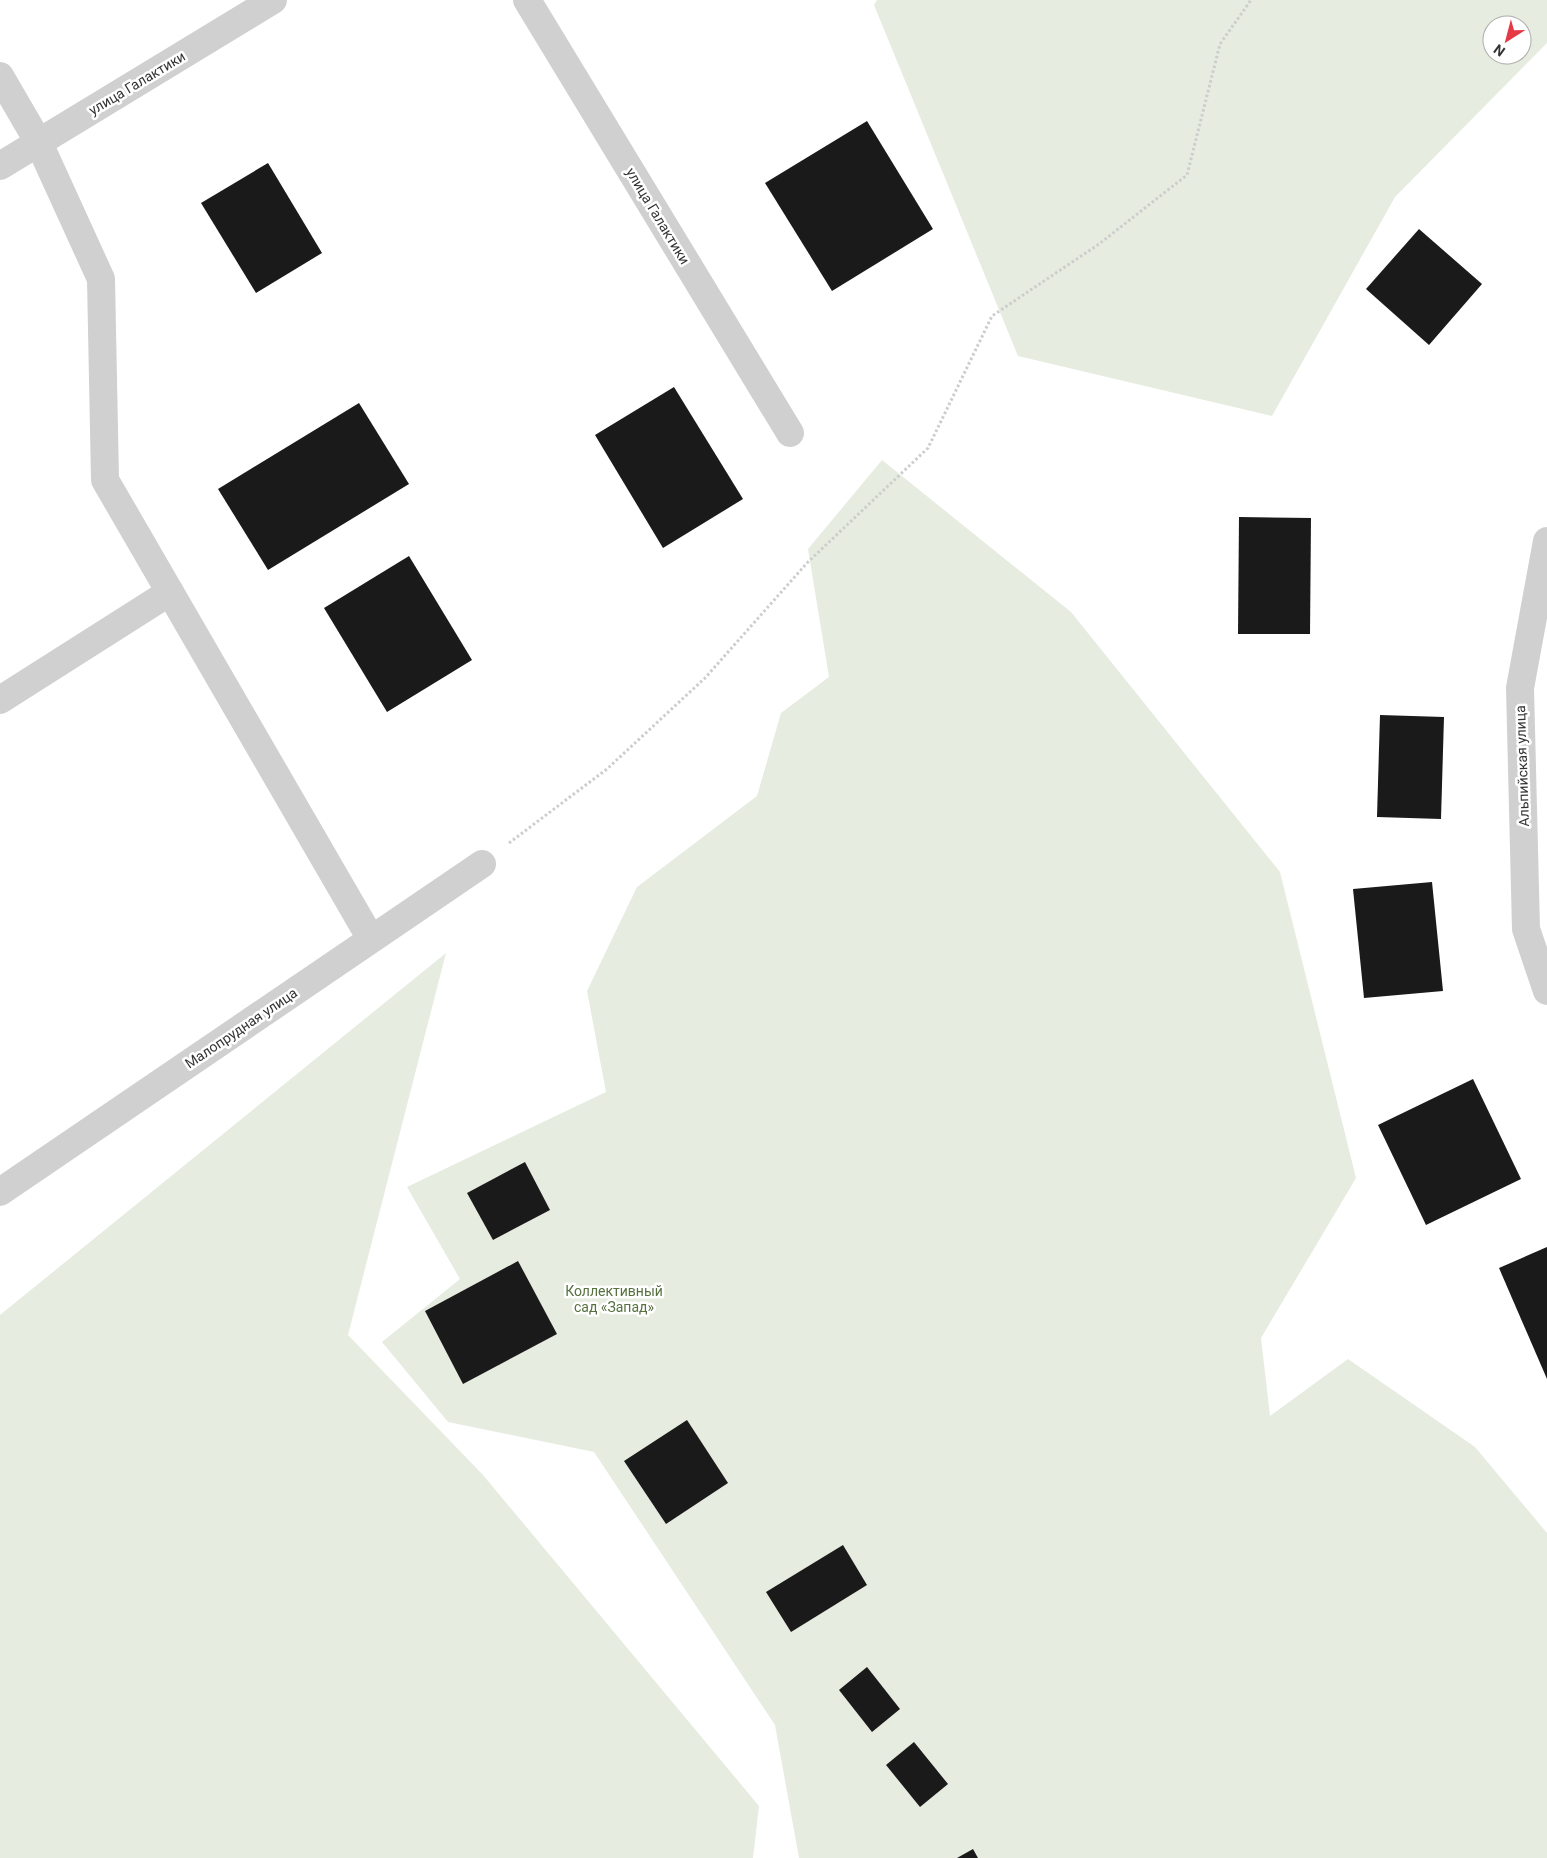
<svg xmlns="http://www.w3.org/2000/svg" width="1547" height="1858" font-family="Roboto,sans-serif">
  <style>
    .green { fill: #e6ecdf; fill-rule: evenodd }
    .building { fill: #1a1a1a }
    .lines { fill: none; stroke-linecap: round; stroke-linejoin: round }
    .path { stroke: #cdcdcd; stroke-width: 3; stroke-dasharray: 2.5 2.5; stroke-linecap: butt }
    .minor { stroke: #d0d0d0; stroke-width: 28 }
    .labels { text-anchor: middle; stroke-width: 5; stroke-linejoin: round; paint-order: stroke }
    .street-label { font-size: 14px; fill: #333; stroke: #fff }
    .park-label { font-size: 14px; fill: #56703f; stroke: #fff }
  </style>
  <rect width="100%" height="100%" fill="#fff"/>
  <!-- green -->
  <g class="green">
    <path d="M877,0h670v43l-152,154 -123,219 -254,-60 -144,-351zM1492,25h30v30h-30z"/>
    <polygon points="882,460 1071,612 1280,872 1356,1178 1261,1338 1270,1416 1348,1359 1475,1447 1547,1533 1547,1858 799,1858 775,1725 594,1452 448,1422 382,1342 460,1279 407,1187 606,1092 587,991 637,887 757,796 781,713 829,677 808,549"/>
    <polygon points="446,953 348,1335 483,1475 759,1806 753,1858 0,1858 0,1315"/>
  </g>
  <!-- building -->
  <g class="building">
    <polygon points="867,121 933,229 832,291 765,183"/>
    <polygon points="268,163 322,253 256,293 201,203"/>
    <polygon points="1419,229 1482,284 1429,345 1366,289"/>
    <polygon points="674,387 743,499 663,548 595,435"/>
    <polygon points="359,403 409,484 268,570 218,489"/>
    <polygon points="1239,517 1311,518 1310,634 1238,634"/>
    <polygon points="409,556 472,660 387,712 324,608"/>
    <polygon points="1380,715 1444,717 1441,819 1377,817"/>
    <polygon points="1432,882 1443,991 1364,998 1353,889"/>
    <polygon points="1473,1079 1521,1179 1426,1225 1378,1125"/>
    <polygon points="525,1162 550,1210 493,1240 467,1193"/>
    <polygon points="1547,1247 1547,1379 1499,1268"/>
    <polygon points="518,1261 557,1334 463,1384 425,1311"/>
    <polygon points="687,1420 728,1483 666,1524 624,1461"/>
    <polygon points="843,1545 867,1585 791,1632 766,1592"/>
    <polygon points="867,1667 900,1709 872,1732 839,1690"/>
    <polygon points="914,1742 948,1784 920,1807 886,1765"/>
    <polygon points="973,1849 978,1858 957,1858"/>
  </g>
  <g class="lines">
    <!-- path -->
    <polyline class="path" points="509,843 607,769 705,678 807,563 928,448 992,316 1099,244 1187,175 1220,44 1251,0"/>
    <!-- minor -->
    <g class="minor">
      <polyline points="527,0 790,433"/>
      <polyline points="0,76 39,143 101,279 105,480 371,939"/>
      <polyline points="0,166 273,0"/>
      <polyline points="1547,541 1520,688 1526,929 1547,991"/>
      <polyline points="0,700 170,592"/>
      <polyline points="0,1192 482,864"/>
    </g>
  </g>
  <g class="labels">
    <!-- street labels -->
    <g class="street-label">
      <text transform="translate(137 83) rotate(-31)" y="5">улица Галактики</text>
      <text transform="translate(658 216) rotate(59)" y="5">улица Галактики</text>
      <text transform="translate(1522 766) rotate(-92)" y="5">Альпийская улица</text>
      <text transform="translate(241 1028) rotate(-34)" y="5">Малопрудная улица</text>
    </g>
    <!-- park labels -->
    <g class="park-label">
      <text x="614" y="1296">Коллективный<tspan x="614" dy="16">сад «Запад»</tspan></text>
    </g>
  </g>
  <!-- north arrow -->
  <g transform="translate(1507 40) rotate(216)"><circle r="24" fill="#ffffff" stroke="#adadad"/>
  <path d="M0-4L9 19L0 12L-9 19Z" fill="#e63946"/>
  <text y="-8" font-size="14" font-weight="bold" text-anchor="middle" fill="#333333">N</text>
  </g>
</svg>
